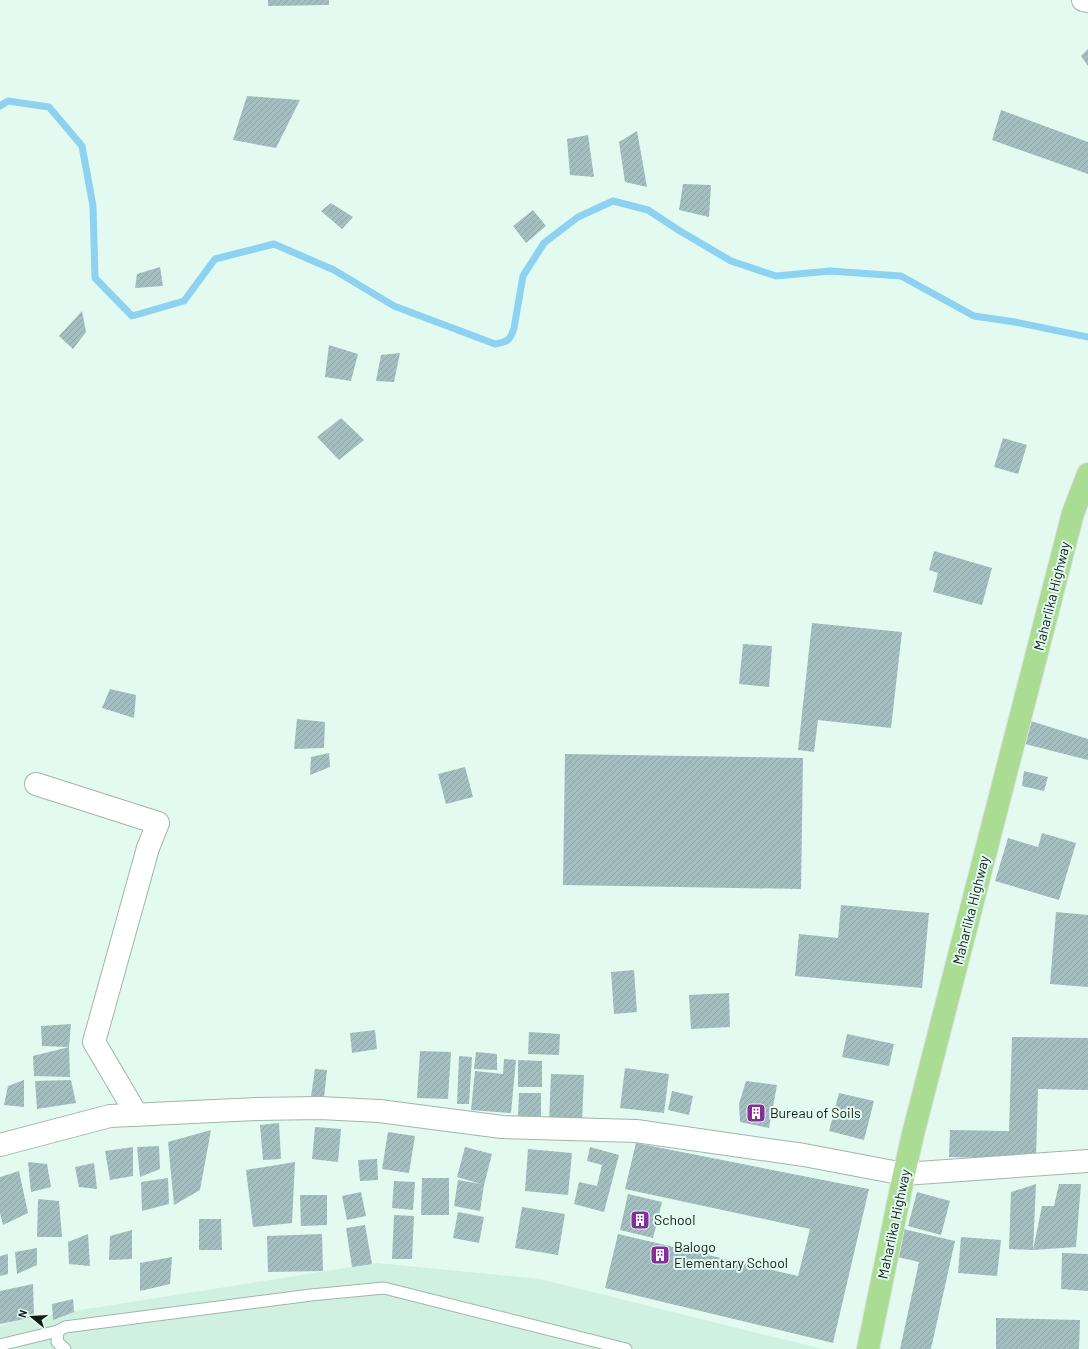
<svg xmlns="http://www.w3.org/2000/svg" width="1088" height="1349" font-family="Barlow,sans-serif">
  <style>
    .built { fill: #d0f1e2 }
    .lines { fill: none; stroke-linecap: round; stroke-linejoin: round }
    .stream { stroke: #8ed2f1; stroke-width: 7 }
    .building { fill: url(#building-hatch) }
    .service-casing { stroke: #9fb6ac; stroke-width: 13 }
    .minor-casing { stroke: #9fb6ac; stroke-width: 24 }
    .tertiary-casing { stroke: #9fb6ac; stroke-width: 24 }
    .primary-casing { stroke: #dedfdf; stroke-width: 24 }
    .service { stroke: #fff; stroke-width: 11 }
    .minor { stroke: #fff; stroke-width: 22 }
    .tertiary { stroke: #fff; stroke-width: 22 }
    .primary { stroke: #abdc94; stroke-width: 22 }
    .labels { text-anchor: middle; stroke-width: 4; stroke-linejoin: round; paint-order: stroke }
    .street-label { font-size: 14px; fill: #141c19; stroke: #e2faef }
    .poi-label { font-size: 14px; fill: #141c19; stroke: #e2faef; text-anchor: start }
  </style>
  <defs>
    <pattern id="building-hatch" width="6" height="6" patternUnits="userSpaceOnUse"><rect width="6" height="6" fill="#a5bfc0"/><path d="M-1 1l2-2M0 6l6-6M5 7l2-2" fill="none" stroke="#8da4a4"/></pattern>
  </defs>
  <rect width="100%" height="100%" fill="#e2faef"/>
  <!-- built -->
  <polygon class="built" points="377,1263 540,1279 823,1349 0,1349 0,1326 17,1320"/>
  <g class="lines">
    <!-- stream -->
    <path class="stream" d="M0,106l8,-5 41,6 33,39 11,60 2,72 37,38 52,-15 31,-42 59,-15 60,26 60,36 101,38c12,-2 15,-3 19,-16l9,-52 21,-33 34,-26 35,-16 35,9 32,21 51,30 45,15 54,-5 71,5 73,40 41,6 73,15"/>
  </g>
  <!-- building -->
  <g class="building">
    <polygon points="268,0 329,0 329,5 268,6"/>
    <polygon points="1088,49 1088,66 1081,56"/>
    <polygon points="247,96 300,100 276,148 233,140"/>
    <polygon points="1001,110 1088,142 1088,174 992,140"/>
    <polygon points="637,131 647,187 625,182 619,142"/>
    <polygon points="588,135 594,177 570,175 567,139"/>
    <polygon points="683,184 711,185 709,217 679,210"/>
    <polygon points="331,203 353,217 342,229 321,211"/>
    <polygon points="533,210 546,226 526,243 513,226"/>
    <polygon points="160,267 163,286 135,288 137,274"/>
    <polygon points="82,311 86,332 73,349 59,336"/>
    <polygon points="329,345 358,354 351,381 325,377"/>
    <polygon points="400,353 394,382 376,381 381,355"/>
    <polygon points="341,418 364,440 339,460 317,437"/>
    <polygon points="1003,438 1027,445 1018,474 994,467"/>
    <polygon points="934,551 992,568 982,605 933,592 938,573 929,570"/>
    <polygon points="812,623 902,632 891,728 818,720 814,752 798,750"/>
    <polygon points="743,644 772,646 769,687 739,684"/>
    <polygon points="110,689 136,695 134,718 102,708"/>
    <polygon points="297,719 325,722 324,748 294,749"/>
    <polygon points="1031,721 1088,739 1088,760 1025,744"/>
    <polygon points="329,753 330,767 310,775 311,757"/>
    <polygon points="565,754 803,758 801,889 563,885"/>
    <polygon points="465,767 473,797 446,804 438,774"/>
    <polygon points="1024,771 1048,777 1044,791 1022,786"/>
    <polygon points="1042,833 1076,843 1059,900 995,881 1008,838 1038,847"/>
    <polygon points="841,905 929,913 922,988 795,976 799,934 838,938"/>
    <polygon points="1056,912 1088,915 1088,987 1050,984"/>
    <polygon points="634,970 637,1012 614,1014 611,972"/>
    <polygon points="729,993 730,1027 691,1029 689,995"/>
    <polygon points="71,1024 69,1047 42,1046 41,1026"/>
    <polygon points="375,1030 377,1049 352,1053 350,1033"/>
    <polygon points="529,1032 560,1034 559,1055 528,1054"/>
    <polygon points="847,1034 894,1044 889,1066 842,1057"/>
    <polygon points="1012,1037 1088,1038 1088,1090 1038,1089 1036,1159 949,1157 950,1130 1009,1131"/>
    <polygon points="69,1047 70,1077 34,1076 33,1056"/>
    <polygon points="420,1051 451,1052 448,1099 417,1098"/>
    <polygon points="476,1052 497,1054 497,1070 474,1069"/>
    <polygon points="459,1056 472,1057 469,1104 457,1104"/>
    <polygon points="504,1059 516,1060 511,1113 471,1110 475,1071 503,1074"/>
    <polygon points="518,1060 542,1061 542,1087 518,1087"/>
    <polygon points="625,1068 669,1074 664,1113 620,1108"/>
    <polygon points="315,1069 327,1070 324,1098 311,1096"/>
    <polygon points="551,1074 584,1075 582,1122 549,1121"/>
    <polygon points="24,1080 24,1107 4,1105 8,1086"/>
    <polygon points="71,1080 76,1103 37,1109 35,1081"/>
    <polygon points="746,1081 777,1085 769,1128 740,1122 739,1104"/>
    <polygon points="672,1091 693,1096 689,1115 668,1110"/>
    <polygon points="519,1093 541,1093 541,1116 518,1116"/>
    <polygon points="839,1093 874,1101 864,1140 829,1131"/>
    <polygon points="279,1123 281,1159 263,1160 260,1125"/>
    <polygon points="315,1127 341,1129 338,1162 312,1159"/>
    <polygon points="211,1130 200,1190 174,1205 168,1142"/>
    <polygon points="388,1132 415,1136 409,1173 382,1169"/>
    <polygon points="636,1143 869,1189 833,1343 605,1288 618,1234 798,1276 810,1229 625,1189"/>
    <polygon points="159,1146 160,1169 140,1177 137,1147"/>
    <polygon points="133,1147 133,1176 110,1180 105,1151"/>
    <polygon points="465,1147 492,1154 484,1185 480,1211 454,1206 458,1180 481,1184 457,1177"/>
    <polygon points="590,1147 619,1155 604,1212 574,1204 579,1182 597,1186 602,1165 587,1161"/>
    <polygon points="528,1149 572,1153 568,1195 525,1191"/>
    <polygon points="377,1159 378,1180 360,1181 358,1160"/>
    <polygon points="28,1162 47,1164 51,1187 31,1192"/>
    <polygon points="295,1162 292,1223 253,1227 246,1170"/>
    <polygon points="94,1163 97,1189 79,1187 75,1167"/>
    <polygon points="19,1171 28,1213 3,1225 0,1213 0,1177"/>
    <polygon points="168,1178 169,1204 142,1211 141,1182"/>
    <polygon points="422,1178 449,1178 449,1215 421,1215"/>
    <polygon points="394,1181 415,1182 413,1210 392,1208"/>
    <polygon points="1036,1184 1033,1250 1009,1249 1011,1192"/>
    <polygon points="1059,1184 1081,1184 1076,1247 1033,1250 1042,1206 1054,1206"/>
    <polygon points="361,1192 366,1216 347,1220 342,1196"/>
    <polygon points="917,1192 950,1201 941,1235 908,1226"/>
    <polygon points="628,1194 662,1202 653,1238 620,1230"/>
    <polygon points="300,1195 327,1195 327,1225 301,1226"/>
    <polygon points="38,1199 59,1201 62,1237 37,1237"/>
    <polygon points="522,1207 565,1214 558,1255 515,1248"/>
    <polygon points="458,1212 484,1217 479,1243 453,1238"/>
    <polygon points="394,1215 414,1216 412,1259 392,1259"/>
    <polygon points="199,1219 221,1219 222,1250 199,1250"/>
    <polygon points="365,1225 372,1264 352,1267 346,1228"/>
    <polygon points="899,1228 955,1241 931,1349 900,1349 919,1262 893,1256"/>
    <polygon points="132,1230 132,1259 109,1260 110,1236"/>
    <polygon points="88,1234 90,1266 69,1264 68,1242"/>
    <polygon points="322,1234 323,1271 268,1272 267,1236"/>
    <polygon points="961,1237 1001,1240 997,1276 958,1273"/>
    <polygon points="37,1248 37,1265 17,1274 15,1252"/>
    <polygon points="1062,1253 1088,1254 1088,1291 1061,1289"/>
    <polygon points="8,1254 8,1274 0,1276 0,1256"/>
    <polygon points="172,1257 170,1284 140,1291 140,1263"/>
    <polygon points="33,1284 34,1317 0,1324 0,1291"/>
    <polygon points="73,1299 74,1312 53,1320 52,1304"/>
    <polygon points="996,1318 1080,1320 1079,1349 996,1349"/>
  </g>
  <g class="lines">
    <!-- service casing -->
    <g class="service-casing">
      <g id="service">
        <polyline points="0,1345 58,1331"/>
        <polyline points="65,1349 57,1342 58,1331 65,1327 311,1295 384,1288 626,1349"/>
      </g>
    </g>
    <!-- minor casing -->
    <g class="minor-casing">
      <g id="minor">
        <polyline points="1083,0 1088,1"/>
        <polyline points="36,784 158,823 148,848 94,1042 137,1115"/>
        <polyline points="904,1174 1088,1161"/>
      </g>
    </g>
    <!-- tertiary casing -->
    <g class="tertiary-casing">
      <polyline id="tertiary" points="0,1145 110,1116 257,1109 320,1108 379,1111 502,1127 636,1131 804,1155 904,1174"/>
    </g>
    <!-- primary casing -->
    <g class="primary-casing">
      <polyline id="primary" points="868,1349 904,1174 913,1134 1073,513 1088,474"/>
    </g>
    <!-- service -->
    <use href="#service" class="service"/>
    <!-- minor -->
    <use href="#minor" class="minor"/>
    <!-- tertiary -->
    <use href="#tertiary" class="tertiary"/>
    <!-- primary -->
    <use href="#primary" class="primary"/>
  </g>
  <!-- icons -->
  <defs>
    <g id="building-square" transform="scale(1)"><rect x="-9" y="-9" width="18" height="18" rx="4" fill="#842d9b" stroke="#e2faef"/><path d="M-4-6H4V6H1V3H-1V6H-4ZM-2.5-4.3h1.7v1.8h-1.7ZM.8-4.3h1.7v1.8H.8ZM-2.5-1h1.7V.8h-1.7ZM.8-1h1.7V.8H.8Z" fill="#fff"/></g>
  </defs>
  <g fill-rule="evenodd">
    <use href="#building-square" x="756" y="1113"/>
    <use href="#building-square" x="640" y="1220"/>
    <use href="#building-square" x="660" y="1255"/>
  </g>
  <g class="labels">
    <!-- street labels -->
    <g class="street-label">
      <text transform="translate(1052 596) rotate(-76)" y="5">Maharlika Highway</text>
      <text transform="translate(971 910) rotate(-76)" y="5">Maharlika Highway</text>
      <text transform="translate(894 1224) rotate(-78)" y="5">Maharlika Highway</text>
    </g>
    <!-- poi labels -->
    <g class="poi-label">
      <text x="770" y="1118">Bureau of Soils</text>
      <text x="654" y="1225">School</text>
      <text x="674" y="1252">Balogo<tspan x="674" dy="16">Elementary School</tspan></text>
    </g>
  </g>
  <!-- north arrow -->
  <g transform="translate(32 1317) rotate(288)" stroke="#e2faef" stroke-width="3" paint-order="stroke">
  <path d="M0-3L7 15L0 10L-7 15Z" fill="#141c19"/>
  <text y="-6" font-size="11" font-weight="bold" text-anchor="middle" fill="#141c19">N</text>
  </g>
</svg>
